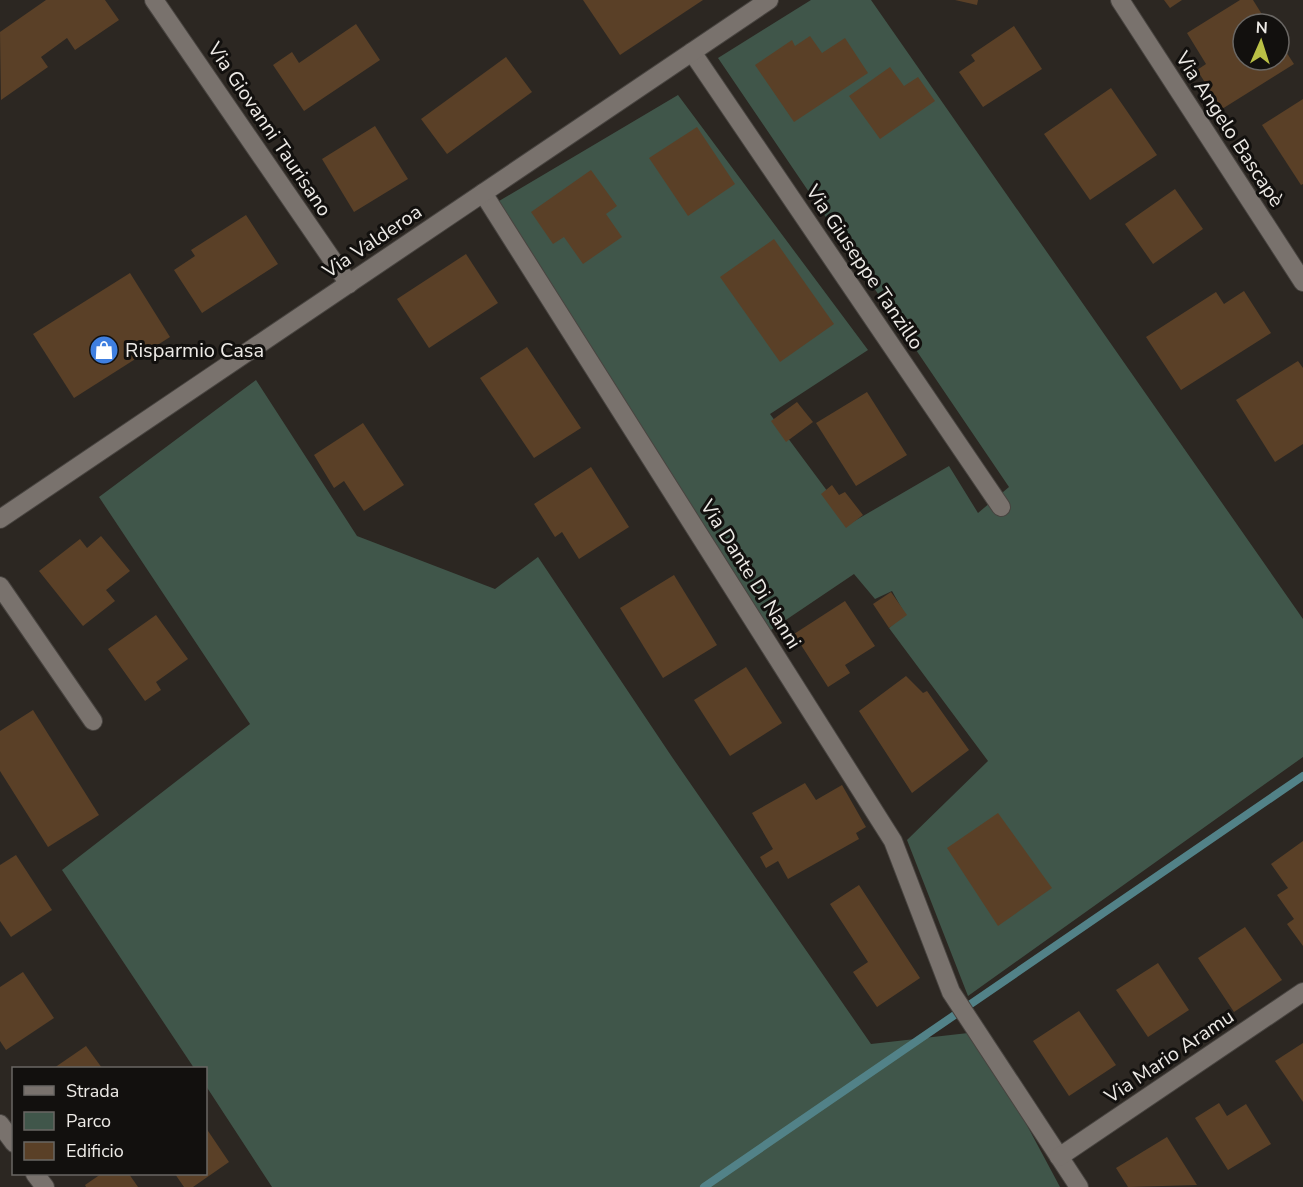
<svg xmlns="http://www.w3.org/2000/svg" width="1303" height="1187" font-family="'Nunito Sans',sans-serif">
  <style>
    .green { fill: #40564a }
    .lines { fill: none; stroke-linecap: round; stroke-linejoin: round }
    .stream { stroke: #528288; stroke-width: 8 }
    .building { fill: #5a4027 }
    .minor-casing { stroke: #484440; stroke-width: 20 }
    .minor { stroke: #79726d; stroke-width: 18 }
    .labels { text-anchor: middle; stroke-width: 6; stroke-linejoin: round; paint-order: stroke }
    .street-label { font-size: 20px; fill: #edeae6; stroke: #12100e }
    .poi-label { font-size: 20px; fill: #edeae6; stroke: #12100e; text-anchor: start }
  </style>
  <rect width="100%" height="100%" fill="#2c2722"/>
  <!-- green -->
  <g class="green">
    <polygon points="811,0 871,0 1303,619 1303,757 968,996 907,840 988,761 889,628 905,614 892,591 875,599 854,574 768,632 494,204 678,95 868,350 770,414 851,523 949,466 978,513 1009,487 718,58"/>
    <polygon points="256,380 357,536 495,589 538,557 672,757 871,1044 977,1032 1060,1187 272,1187 206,1086 206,1068 194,1068 62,870 250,724 99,497"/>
  </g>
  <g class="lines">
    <!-- stream -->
    <polyline class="stream" points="704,1187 1303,776"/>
  </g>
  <!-- building -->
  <g class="building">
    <polygon points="46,0 105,0 119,20 75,50 67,38 41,57 48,67 1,100 0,32"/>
    <polygon points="583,0 703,0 620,55"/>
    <polygon points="955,0 978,0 977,5"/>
    <polygon points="1164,0 1182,0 1170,8"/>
    <polygon points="1240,0 1253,0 1268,24 1243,24 1243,60 1279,60 1279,41 1294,64 1222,109 1197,70 1206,64 1187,33"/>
    <polygon points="356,24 380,60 304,111 273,65 292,52 299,63"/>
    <polygon points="1014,26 1042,69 983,107 959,72 975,61 971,55"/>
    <polygon points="810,36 822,53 845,38 868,73 794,122 755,65 792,40 795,46"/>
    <polygon points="506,57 532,92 447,154 421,119"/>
    <polygon points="890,67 904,86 918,77 935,101 880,139 849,96"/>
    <polygon points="1111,88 1157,155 1090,200 1044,134"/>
    <polygon points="1303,99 1303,184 1301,185 1262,125"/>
    <polygon points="375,126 408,179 354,212 322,159"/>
    <polygon points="697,127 735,184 688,216 649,158"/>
    <polygon points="591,170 617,206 606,214 622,237 583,264 564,237 553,244 531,212"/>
    <polygon points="1175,189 1203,229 1153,264 1125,224"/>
    <polygon points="246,215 278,264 202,313 174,270 195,256 191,250"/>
    <polygon points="774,239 834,324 780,362 720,277"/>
    <polygon points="466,254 498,303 429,348 397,299"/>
    <polygon points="130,273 170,337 74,398 33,334"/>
    <polygon points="1244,291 1271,333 1181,390 1146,337 1216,292 1224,304"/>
    <polygon points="527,347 581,428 534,458 480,378"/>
    <polygon points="1298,361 1303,368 1303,444 1275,462 1236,400"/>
    <polygon points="867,392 907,455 856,486 816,423"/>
    <polygon points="797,402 813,422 786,442 771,421"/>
    <polygon points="363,423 404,485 364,511 344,481 334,488 314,455"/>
    <polygon points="591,467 629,527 579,559 562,532 555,537 534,504"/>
    <polygon points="832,485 839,495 845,492 863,515 846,528 821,494"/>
    <polygon points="101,536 130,571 106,590 115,601 83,626 39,571 80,539 87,548"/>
    <polygon points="674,575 717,645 663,678 620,608"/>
    <polygon points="891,592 907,615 889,628 873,604"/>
    <polygon points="845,601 875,646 845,665 850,673 828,687 794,634"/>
    <polygon points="156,615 188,659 156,682 161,690 145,701 108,649"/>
    <polygon points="746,667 782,723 730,756 694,700"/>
    <polygon points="906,676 923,693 927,691 969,750 912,793 859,711"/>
    <polygon points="33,710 99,815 48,847 0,771 0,731"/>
    <polygon points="805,783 816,800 842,785 866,827 856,833 859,839 788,879 778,861 766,868 760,857 773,849 752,813"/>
    <polygon points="998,813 1052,888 998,926 947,848"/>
    <polygon points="1303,841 1303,946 1287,924 1294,919 1277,895 1288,888 1271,864"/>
    <polygon points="16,855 52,910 11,937 0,921 0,865"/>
    <polygon points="859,885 920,978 877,1007 853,972 868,962 830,904"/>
    <polygon points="1245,927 1282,980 1234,1012 1198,958"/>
    <polygon points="1158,963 1189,1010 1148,1037 1116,990"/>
    <polygon points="23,972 54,1018 6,1050 0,1041 0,987"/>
    <polygon points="1079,1011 1116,1065 1069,1096 1033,1041"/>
    <polygon points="1303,1043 1303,1102 1275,1061"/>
    <polygon points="86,1046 102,1068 54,1068"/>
    <polygon points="1219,1103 1227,1116 1246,1104 1271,1144 1228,1170 1195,1118"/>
    <polygon points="206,1128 229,1162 193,1187 184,1187 175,1174 206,1174"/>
    <polygon points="1167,1137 1197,1185 1128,1187 1116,1168"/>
    <polygon points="101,1174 129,1174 138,1187 86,1187 85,1185"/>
  </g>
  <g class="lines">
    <!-- minor casing -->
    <g class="minor-casing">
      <g id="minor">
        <polyline points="154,0 349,284"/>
        <polyline points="1120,0 1303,282"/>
        <polyline points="692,52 1001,507"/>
        <polyline points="483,193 893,841 951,992 1079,1187"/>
        <polyline points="0,519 769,0"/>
        <polyline points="0,586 93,721"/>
        <polyline points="0,1124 14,1143"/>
        <polyline points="1059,1157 1303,992"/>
        <polyline points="35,1174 45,1187"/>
      </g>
    </g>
    <!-- minor -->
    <use href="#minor" class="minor"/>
  </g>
  <!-- icons -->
  <defs>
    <g id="shop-disc" transform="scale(1.5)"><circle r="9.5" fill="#3f7fe0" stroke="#12100e"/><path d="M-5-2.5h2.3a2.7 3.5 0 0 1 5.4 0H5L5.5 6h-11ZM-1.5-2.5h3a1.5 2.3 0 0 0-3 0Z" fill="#fff"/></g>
  </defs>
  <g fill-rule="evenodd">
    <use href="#shop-disc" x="104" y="350"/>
  </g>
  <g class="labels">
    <!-- street labels -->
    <g class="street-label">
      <text transform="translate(270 129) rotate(56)" y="7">Via Giovanni Taurisano</text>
      <text transform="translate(1230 129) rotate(57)" y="7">Via Angelo Bascapè</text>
      <text transform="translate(372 241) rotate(-34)" y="7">Via Valderoa</text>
      <text transform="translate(865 267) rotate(56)" y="7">Via Giuseppe Tanzillo</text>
      <text transform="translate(751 574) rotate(58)" y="7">Via Dante Di Nanni</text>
      <text transform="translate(1169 1056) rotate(-34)" y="7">Via Mario Aramu</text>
    </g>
    <!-- poi labels -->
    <g class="poi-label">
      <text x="125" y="357">Risparmio Casa</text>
    </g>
  </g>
  <!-- legend -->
  <rect x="12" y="1067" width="195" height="108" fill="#12100e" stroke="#6a6764" stroke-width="1.5"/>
  <rect x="24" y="1086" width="30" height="9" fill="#79726d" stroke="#6a6764" stroke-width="1.5"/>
  <text x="66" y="1097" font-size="18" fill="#edeae6">Strada</text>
  <rect x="24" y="1112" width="30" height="18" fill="#40564a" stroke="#6a6764" stroke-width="1.5"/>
  <text x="66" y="1127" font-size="18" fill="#edeae6">Parco</text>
  <rect x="24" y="1142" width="30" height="18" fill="#5a4027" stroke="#6a6764" stroke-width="1.5"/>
  <text x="66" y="1157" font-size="18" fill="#edeae6">Edificio</text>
  <!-- north arrow -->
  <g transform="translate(1261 42) rotate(3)"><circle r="28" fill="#12100e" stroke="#6a6764" stroke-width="1.5"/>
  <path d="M0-4.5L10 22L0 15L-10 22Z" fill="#bac045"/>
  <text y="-9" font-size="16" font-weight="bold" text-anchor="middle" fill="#edeae6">N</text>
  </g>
</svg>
